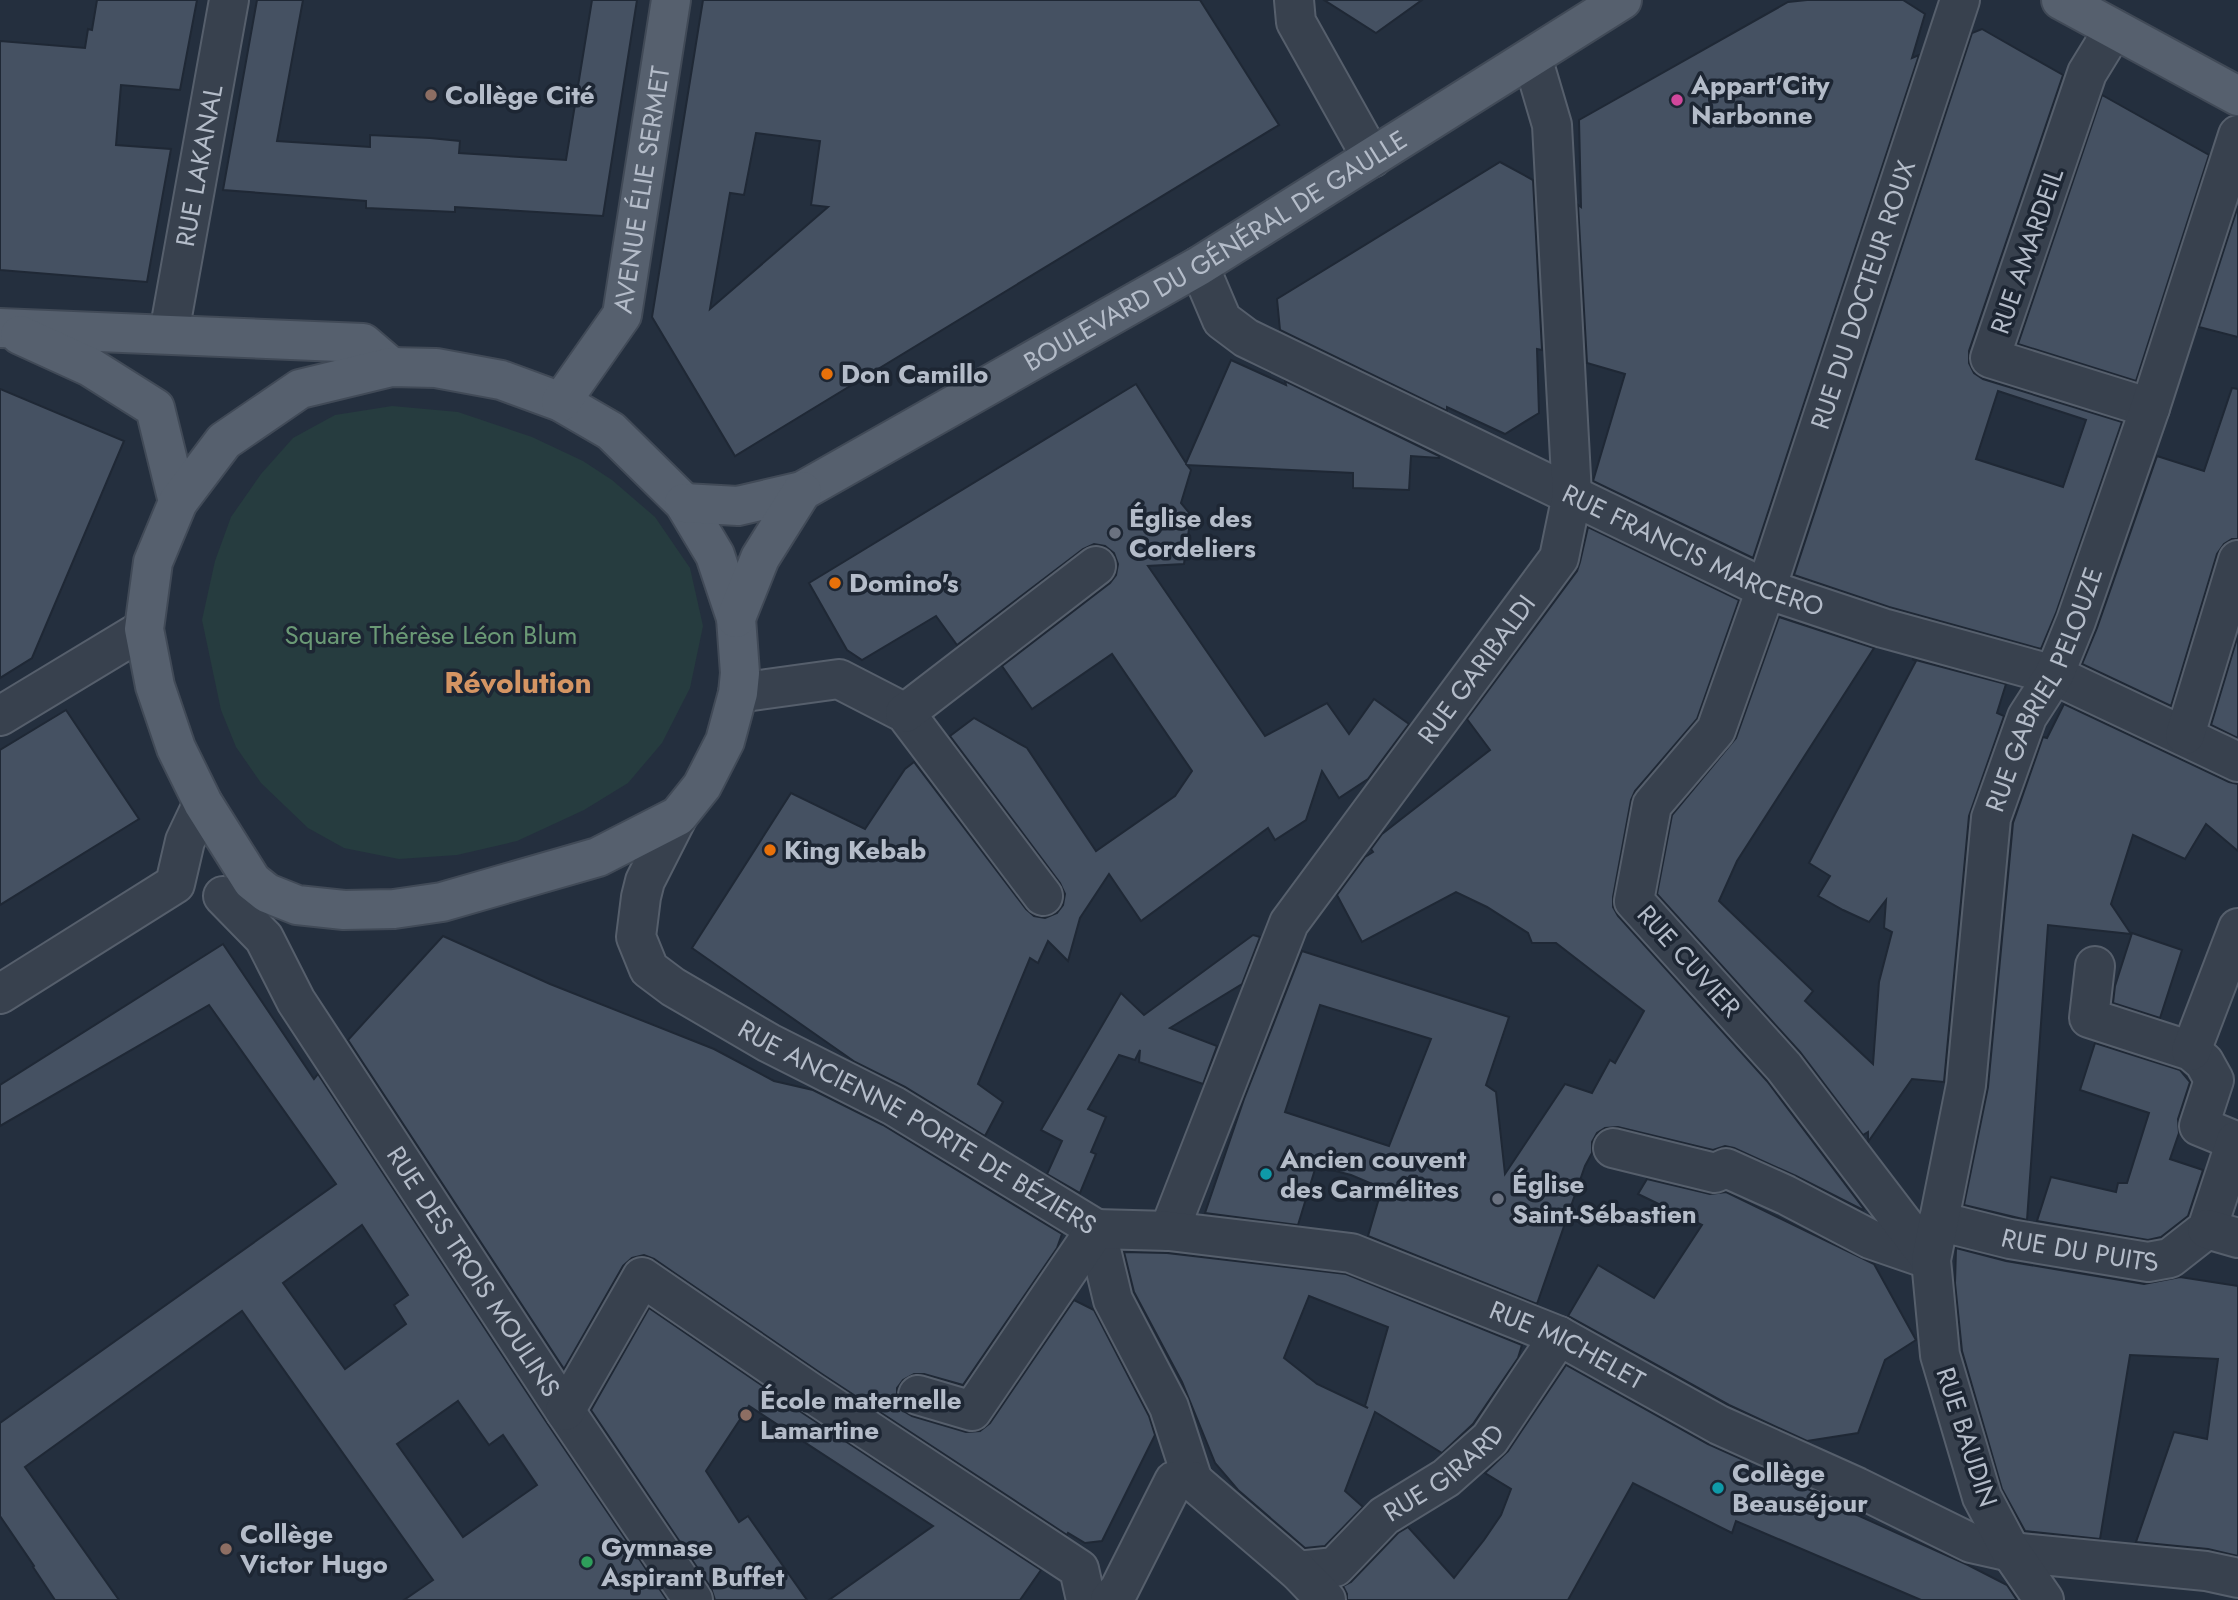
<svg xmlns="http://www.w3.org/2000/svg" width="2238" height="1600" font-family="Jost,sans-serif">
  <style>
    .green { fill: #263c3f }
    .building { fill: #455162; stroke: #1f2835; stroke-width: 2; fill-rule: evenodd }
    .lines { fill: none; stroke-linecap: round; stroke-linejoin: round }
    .minor-casing { stroke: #565f6c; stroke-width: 42 }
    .major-casing { stroke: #414a57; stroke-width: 42 }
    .minor { stroke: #38414e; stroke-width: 38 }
    .major { stroke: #56606e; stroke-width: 38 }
    .education-dot { fill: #8d6e63; stroke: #1d2633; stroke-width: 2.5 }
    .hotel-dot { fill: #d1479c; stroke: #1d2633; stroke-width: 2.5 }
    .food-dot { fill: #e8710a; stroke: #1d2633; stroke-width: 2.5 }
    .worship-dot { fill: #6b7280; stroke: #1d2633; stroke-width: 2.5 }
    .culture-dot { fill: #0f9aa8; stroke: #1d2633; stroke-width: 2.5 }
    .leisure-dot { fill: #2e9e5b; stroke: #1d2633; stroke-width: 2.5 }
    .labels { text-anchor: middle; stroke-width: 7; stroke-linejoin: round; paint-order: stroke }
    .poi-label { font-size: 26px; font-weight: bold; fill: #b4bcc9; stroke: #1d2633; text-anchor: start }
    .street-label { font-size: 26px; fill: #b4bcc9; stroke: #1d2633 }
    .park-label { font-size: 26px; fill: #6b9a76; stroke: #1d2633 }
    .quarter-label { font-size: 30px; font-weight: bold; fill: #d59563; stroke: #1d2633 }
  </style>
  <rect width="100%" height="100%" fill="#242f3e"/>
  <!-- green -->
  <polygon class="green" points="392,406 458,412 532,437 583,461 612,480 655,517 690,568 703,626 690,688 662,743 628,783 584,810 517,841 457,855 399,859 344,848 308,828 261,783 236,747 221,710 202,620 215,561 231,517 261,474 293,438 335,415"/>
  <!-- building -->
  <g class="building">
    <polygon points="97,0 197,0 180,90 121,85 116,145 171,149 147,282 0,270 0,41 85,48 88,29 92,30"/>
    <polygon points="257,0 303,0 277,141 370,147 370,135 430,138 460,141 459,153 566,160 592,0 637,0 603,216 455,207 455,212 366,208 366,201 223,190"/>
    <path d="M703,0h497l79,125 -544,331 -83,-139zM756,133l64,8 -9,64 17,2 -118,102 20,-116 14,2z"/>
    <polygon points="1324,0 1422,0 1376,33"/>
    <polygon points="1807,0 1903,0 1925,14 1912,58 1919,55 1753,558 1593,481 1625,374 1587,363 1578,205 1581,207 1579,120 1788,2"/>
    <path d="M1982,29l81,46 -94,276v12l5,10 9,6 139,43 -66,191 -15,36 -152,-42 -95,-32 178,-542zM1998,391l88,29 -23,67 -87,-28z"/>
    <polygon points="2102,95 2209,155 2136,381 2018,344"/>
    <polygon points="1500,162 1533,180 1542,350 1537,349 1539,413 1505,434 1447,407 1447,411 1280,330 1277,299"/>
    <polygon points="2238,206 2238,337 2199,327"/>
    <polygon points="1231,360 1286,385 1285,381 1439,456 1439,458 1411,456 1409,490 1353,488 1353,473 1187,465 1191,470 1181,503 1191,515 1184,564 1148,566 1265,736 1327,703 1349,734 1374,699 1409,724 1368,779 1339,798 1322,771 1306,820 1275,840 1268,828 1141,921 1109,874 1080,918 1068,961 1048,941 1038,963 1030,958 978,1084 1003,1102 985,1136 905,1087 855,1062 692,948 791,793 865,829 905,769 914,762 1026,909 1034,916 1045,918 1057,913 1063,905 1065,894 1060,883 950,736 974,718 1027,748 1096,851 1175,796 1192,771 1112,654 1032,709 1002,666 1110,583 1116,575 1118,564 1114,553 1105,546 1094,544 1083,549 957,645 936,616 862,660 847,650 809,583 1136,384 1186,463"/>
    <polygon points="2232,388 2238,389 2238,539 2232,539 2224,544 2217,554 2171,706 2082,664 2097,628 2157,456 2204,471"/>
    <polygon points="0,389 124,441 32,658 0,678"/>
    <path d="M1588,527l151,73 -42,119 -62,72 -4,9 -18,97v10l5,9 149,165 97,128 -1,1 -67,-34 -62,-28 -9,-2 -12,4 -95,-23 -13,1 -8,5 -5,9v11l-7,13 -48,138 -169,-68 14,-48 -31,-13 -35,-9 -18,59 -93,-12 39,-114 58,-148 207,66 -23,68 10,7 9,82 60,-90 27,9 18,-33 5,3 29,-52 -88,-68h-24l-4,-10 -41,-26 -31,-15 -94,50 -25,-47 28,-38 8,-5 -2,-3 11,-15 108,-84 -23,-31 110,-148 3,-9zM1320,1005l111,34 -42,107 -104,-34z"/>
    <polygon points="1779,617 1874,648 1737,861 1719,901 1813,991 1805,1001 1873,1064 1879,982 1892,932 1884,928 1886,900 1869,922 1843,910 1818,896 1830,876 1809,863 1916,661 1912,659 2006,684 1997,713 2004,716 1969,816 1944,1082 1912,1079 1868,1142 1868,1132 1863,1135 1800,1052 1657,894 1672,815 1736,738"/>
    <polygon points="2238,635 2238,738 2211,725"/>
    <polygon points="2064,704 2229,782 2238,784 2238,851 2206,824 2185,859 2133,835 2111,904 2131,934 2048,925 2027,1220 1964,1205 1988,1087 2013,823 2043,737 2047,738"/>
    <polygon points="66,710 139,819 0,905 0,750"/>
    <polygon points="2132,933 2182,950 2160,1018 2113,1003 2115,986"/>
    <polygon points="1253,935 1260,937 1242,984 1170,1028 1217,1046 1203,1084 1139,1062 1140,1050 1135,1060 1119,1055 1088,1109 1106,1117 1091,1152 1096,1154 1080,1193 1047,1174 1062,1141 1041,1130 1121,993 1144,1015"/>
    <polygon points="443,936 550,984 714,1049 774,1081 813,1090 883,1125 1062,1234 1057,1248 963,1385 924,1374 914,1374 903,1380 897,1388 897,1399 902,1410 912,1416 966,1432 980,1431 990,1423 1074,1300 1094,1310 1149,1416 1155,1435 1102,1541 1085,1543 1068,1533 1067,1535 822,1374 654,1259 644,1255 632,1258 623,1266 564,1369 348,1040"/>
    <path d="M223,944l91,135 4,-5 229,349 120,177h-263l29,-20 -191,-269 -217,156 94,133h-64l-22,-33 1,-1 -34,-50v-93l336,-239 -127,-179 -209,121v-41zM362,1225l46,70 -14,10 12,19 -61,45 -62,-86zM458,1401l31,44 14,-10 34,50 -74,52 -66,-93z"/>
    <polygon points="2095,1043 2180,1070 2190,1082 2178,1119 2179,1133 2170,1159 2203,1170 2188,1216 2161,1237 2148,1240 2037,1221 2051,1177 2116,1192 2118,1183 2127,1183 2149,1113 2080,1090"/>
    <polygon points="1647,1179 1710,1194 1726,1192 1874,1264 1916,1340 1885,1360 1858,1433 1807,1441 1729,1405 1568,1316 1598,1265 1654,1298 1702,1225 1638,1194"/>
    <polygon points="1956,1248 2006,1261 2144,1284 2180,1277 2238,1286 2238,1556 2208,1549 2136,1542 2174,1432 2207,1439 2218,1359 2130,1355 2100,1539 2025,1531 2002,1489 1962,1351 1955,1283"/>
    <path d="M1124,1252l43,1 179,21 176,71 -4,13 -45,66 -31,29 -67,-41 -30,79 18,16 -38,39 -20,2 -67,-58 -23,-27 -33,-81 -48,-90zM1309,1296l79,31 -23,79 3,2 -51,-24 -33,-26z"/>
    <polygon points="649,1308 798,1410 1041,1570 1020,1600 829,1600 933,1526 749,1406 706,1471 739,1522 748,1516 807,1600 715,1600 711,1588 591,1410"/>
    <polygon points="1566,1365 1708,1444 1748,1462 1750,1478 1783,1478 1828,1498 1826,1501 1968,1565 2007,1585 2017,1600 1921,1600 1736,1521 1732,1533 1633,1483 1568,1600 1347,1600 1347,1594 1343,1586 1351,1582 1398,1533 1408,1527 1454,1578 1484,1540 1501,1515 1511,1489 1485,1473 1508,1451"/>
  </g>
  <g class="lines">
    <!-- minor casing -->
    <g class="minor-casing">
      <g id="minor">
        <polyline points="1294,0 1296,22 1372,158"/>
        <polyline points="2114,29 2087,73 1990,358 2150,408"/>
        <path id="s1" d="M1199,266l23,54 24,18 520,251 117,39 171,47 184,87"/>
        <path id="s2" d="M169,333l60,-333"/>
        <polyline points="738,693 839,679 905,713 1043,896"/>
        <polyline points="905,713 1096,566"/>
        <polyline points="0,716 144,629"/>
        <polyline points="2185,735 2238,560"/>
        <path id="s3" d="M678,816l-33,65 -4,16 -5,40 13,32 24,18 96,56 125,63 202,123 17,71 56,107 24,74"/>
        <path id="s4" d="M223,896l41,42 32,63 269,410 128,189"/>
        <polyline points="2095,966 2089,1018 2191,1051 2204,1062 2214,1080 2199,1126 2238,1142"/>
        <polyline points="0,994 175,884 185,841 203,803"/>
        <polyline points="2191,1051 2238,928"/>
        <polyline points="1613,1148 1715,1173 1726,1168 1786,1195 1870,1239 1931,1260"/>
        <path id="s5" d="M1938,1221l72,18 138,23 22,-4 37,-29 29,-88"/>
        <polyline points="2207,1229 2238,1238"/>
        <path id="s6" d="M1169,1231l120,-308 270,-365 13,-63 -20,-370 -20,-68"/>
        <path id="s7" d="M1931,1260l-147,-193 -150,-166 18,-96 64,-75 50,-141 194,-589"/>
        <path id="s8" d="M918,1395l54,16 124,-182 73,2 182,22 208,83 160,89 138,62 114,56 40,9 195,19 32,7"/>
        <polyline points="565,1411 642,1277 810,1392 1079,1569 1086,1600"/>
        <path id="s9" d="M1298,1571l37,-4 49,-51 62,-38 44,-39 69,-103"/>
        <polyline points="1110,1600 1119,1590 1174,1481 1193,1481 1298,1571 1326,1600"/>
        <path id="s10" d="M2044,1600l-33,-48 -29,-55 -42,-142 -9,-95 35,-175 25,-267 36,-101 27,-42 22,-54 74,-213 88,-273"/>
      </g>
    </g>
    <!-- major casing -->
    <g class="major-casing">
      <g id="major">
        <polyline points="2061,0 2238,96"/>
        <polyline points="0,328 363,343 391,367"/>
        <polyline points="20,335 90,367 155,408 178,502"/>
        <polygon points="391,367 436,368 501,380 561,402 611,431 684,503 715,555 736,618 740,673 738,693 725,741 702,786 678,816 598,857 442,902 394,909 344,910 297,905 267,893 252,881 203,803 176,748 155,686 144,629 153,562 178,502 224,441 300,389"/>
        <path id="s11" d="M561,402l61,-87 49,-315"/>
        <path id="s12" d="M684,503l54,3 64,-15 397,-225 423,-266"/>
        <polyline points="736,618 760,558 802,491"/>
      </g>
    </g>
    <!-- minor -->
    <use href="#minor" class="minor"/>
    <!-- major -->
    <use href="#major" class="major"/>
  </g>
  <!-- markers -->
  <g class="education-dot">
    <circle cx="431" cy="95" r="7"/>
    <circle cx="746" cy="1415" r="7"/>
    <circle cx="226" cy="1549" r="7"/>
  </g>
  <circle class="hotel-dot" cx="1677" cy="100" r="7"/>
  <g class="food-dot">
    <circle cx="827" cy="374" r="7"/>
    <circle cx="835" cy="583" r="7"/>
    <circle cx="770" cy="850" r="7"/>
  </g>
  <g class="worship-dot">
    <circle cx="1115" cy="533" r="7"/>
    <circle cx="1498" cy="1199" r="7"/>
  </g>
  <g class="culture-dot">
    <circle cx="1266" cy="1174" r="7"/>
    <circle cx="1718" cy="1488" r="7"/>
  </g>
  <circle class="leisure-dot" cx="587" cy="1562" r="7"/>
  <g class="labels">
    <!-- poi labels -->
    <g class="poi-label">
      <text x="1691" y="94">Appart'City<tspan x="1691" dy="30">Narbonne</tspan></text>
      <text x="445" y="104">Collège Cité</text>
      <text x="841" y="383">Don Camillo</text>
      <text x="1129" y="527">Église des<tspan x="1129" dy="30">Cordeliers</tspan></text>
      <text x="849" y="592">Domino's</text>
      <text x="784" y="859">King Kebab</text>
      <text x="1280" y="1168">Ancien couvent<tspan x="1280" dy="30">des Carmélites</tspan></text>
      <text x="1512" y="1193">Église<tspan x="1512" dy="30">Saint-Sébastien</tspan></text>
      <text x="760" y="1409">École maternelle<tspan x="760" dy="30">Lamartine</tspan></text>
      <text x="1732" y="1482">Collège<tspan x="1732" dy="30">Beauséjour</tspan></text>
      <text x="240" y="1543">Collège<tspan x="240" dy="30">Victor Hugo</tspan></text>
      <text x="601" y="1556">Gymnase<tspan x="601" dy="30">Aspirant Buffet</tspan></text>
    </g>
    <!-- street labels -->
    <g class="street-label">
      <text dy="9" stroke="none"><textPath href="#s2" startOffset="170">RUE LAKANAL</textPath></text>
      <text dy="9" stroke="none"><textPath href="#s11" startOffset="233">AVENUE ÉLIE SERMET</textPath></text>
      <text dy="9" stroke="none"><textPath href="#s12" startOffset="598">BOULEVARD DU GÉNÉRAL DE GAULLE</textPath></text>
      <text transform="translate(2027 251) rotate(-71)" y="9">RUE AMARDEIL</text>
      <text dy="9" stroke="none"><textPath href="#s7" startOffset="1122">RUE DU DOCTEUR ROUX</textPath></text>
      <text dy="9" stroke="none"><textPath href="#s1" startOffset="584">RUE FRANCIS MARCERO</textPath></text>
      <text dy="9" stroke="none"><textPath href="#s6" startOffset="646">RUE GARIBALDI</textPath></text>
      <text dy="9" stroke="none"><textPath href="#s10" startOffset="950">RUE GABRIEL PELOUZE</textPath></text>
      <text transform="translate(1689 961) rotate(48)" y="9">RUE CUVIER</text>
      <text dy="9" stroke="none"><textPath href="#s3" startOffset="476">RUE ANCIENNE PORTE DE BÉZIERS</textPath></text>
      <text dy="9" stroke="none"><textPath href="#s5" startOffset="145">RUE DU PUITS</textPath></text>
      <text dy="9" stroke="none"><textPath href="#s4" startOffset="453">RUE DES TROIS MOULINS</textPath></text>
      <text dy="9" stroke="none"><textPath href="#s8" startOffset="768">RUE MICHELET</textPath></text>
      <text transform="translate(1967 1437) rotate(72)" y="9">RUE BAUDIN</text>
      <text dy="9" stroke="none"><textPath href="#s9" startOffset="182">RUE GIRARD</textPath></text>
    </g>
    <!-- park labels -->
    <g class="park-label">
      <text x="431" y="644">Square Thérèse Léon Blum</text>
    </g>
    <!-- quarter labels -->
    <g class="quarter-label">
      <text x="518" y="693">Révolution</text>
    </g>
  </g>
</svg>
